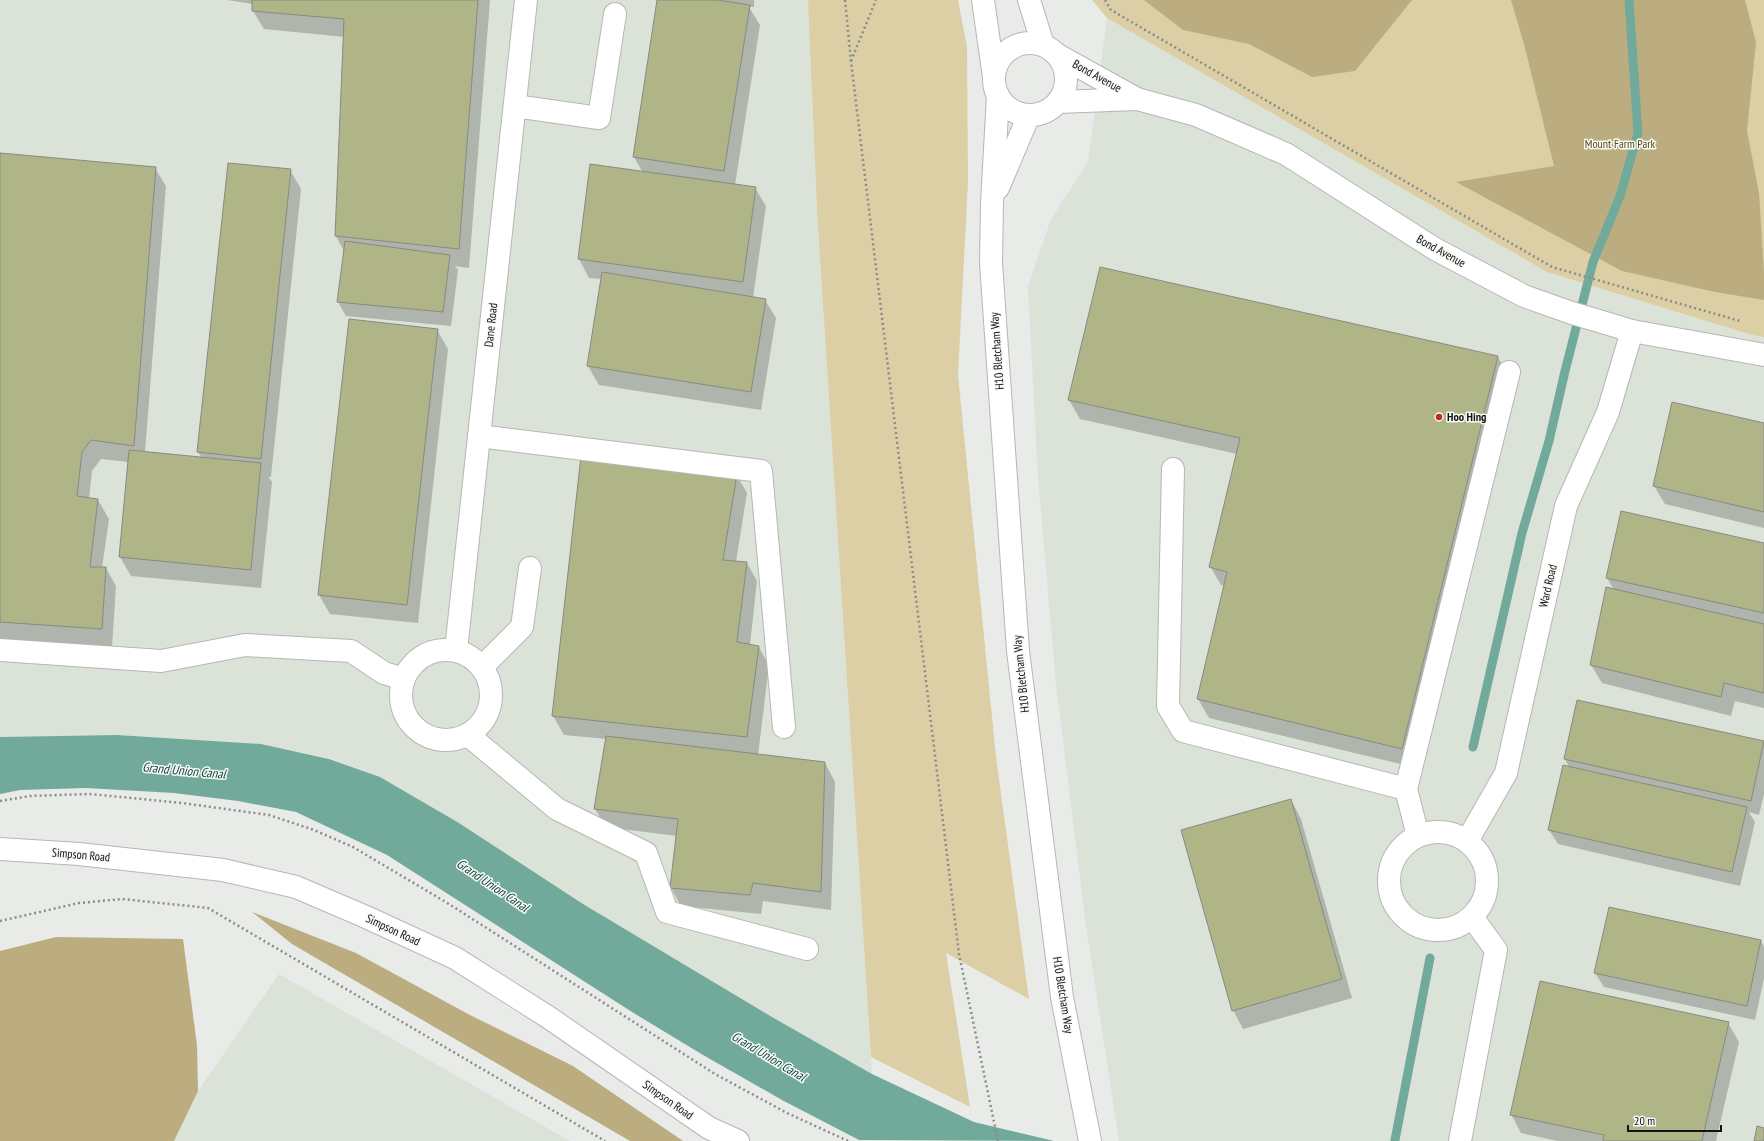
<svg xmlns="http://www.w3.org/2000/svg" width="1764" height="1141" font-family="'PT Sans Narrow',sans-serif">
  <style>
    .built { fill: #dbe2d8 }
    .green { fill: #dccfa5 }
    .forest { fill: #bbad80 }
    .water { fill: #71aa9b }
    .shadow { fill: #0003 }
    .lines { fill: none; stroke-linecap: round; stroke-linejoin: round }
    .stream { stroke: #71aa9b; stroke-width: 9 }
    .building { fill: #afb587; stroke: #888986 }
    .minor-casing { stroke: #b5b7b4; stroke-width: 24 }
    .path { stroke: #8a8c8a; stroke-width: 2.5; stroke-dasharray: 2 3; stroke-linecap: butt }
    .minor { stroke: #fff; stroke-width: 22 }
    .poi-dot { fill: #bc301e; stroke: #f7f9f6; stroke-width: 1.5 }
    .labels { text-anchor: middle; stroke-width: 3; stroke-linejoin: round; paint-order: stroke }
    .street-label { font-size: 12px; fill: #121312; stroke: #f7f9f6 }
    .park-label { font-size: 12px; fill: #594a12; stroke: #f7f9f6 }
    .poi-label { font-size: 12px; font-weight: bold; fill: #121312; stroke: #f7f9f6; text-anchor: start }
    .water-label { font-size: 13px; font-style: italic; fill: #114339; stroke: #f7f9f6 }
  </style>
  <rect width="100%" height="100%" fill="#e9ebe8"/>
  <!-- built -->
  <g class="built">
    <polygon points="0,0 808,0 817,211 872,1074 772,1017 583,904 459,823 380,777 329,758 261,744 117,735 0,737"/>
    <polygon points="1107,18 1547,272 1752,335 1764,337 1764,1141 1119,1141 1086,926 1056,684 1038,477 1028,287 1051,219 1088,162"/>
    <polygon points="279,974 570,1141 174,1141 198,1091"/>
  </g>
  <!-- green -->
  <g class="green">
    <polygon points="808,0 958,0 967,47 968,182 958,375 996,757 1029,999 946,953 970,1107 871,1057 817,211"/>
    <polygon points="1092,0 1764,0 1764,337 1752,335 1547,272 1107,18"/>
  </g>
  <!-- forest -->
  <g class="forest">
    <polygon points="1144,0 1412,0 1355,71 1312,77 1249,44 1183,30"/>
    <polygon points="1511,0 1745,0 1756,42 1747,131 1759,193 1764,273 1764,300 1715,292 1622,271 1456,182 1554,166 1524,44"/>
    <polygon points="252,912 356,953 468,1014 573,1066 683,1141 630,1141 292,944"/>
    <polygon points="56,937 183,939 197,1045 198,1091 174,1141 0,1141 0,951"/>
  </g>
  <!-- water -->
  <polygon class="water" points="117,735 261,744 329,759 380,777 459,823 583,904 772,1017 872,1074 974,1122 1054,1141 859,1140 782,1100 703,1055 632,1012 387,855 296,812 238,801 174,793 86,788 20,790 0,794 0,737"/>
  <!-- shadow -->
  <g class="shadow">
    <polygon points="227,0 490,0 469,268 455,266 458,270 451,326 346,316 338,302 344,251 336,236 345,37 264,29 253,11 253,4"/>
    <polygon points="658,0 754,0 754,7 749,7 760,25 735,185 755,188 766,206 753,298 765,300 776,318 761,410 599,385 588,366 602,279 589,278 579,259 643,173 634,157"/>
    <polygon points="0,154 155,168 166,186 145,452 202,458 198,452 290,170 301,189 271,477 268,477 272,482 261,588 131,576 120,557 129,462 101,459 92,471 89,499 98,500 109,519 102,568 106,568 116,586 112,647 0,640"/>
    <polygon points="1101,268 1498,357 1508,376 1413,767 1209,718 1198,699 1225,586 1221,585 1210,566 1237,454 1080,419 1069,400"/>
    <polygon points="437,330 448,349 418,623 330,614 319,595"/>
    <polygon points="1764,424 1764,528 1665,504 1654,486"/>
    <polygon points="736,474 747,493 736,562 747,563 757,581 750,645 758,646 769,665 758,755 825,763 835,782 831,910 763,901 761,914 681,906 671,888 677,836 606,827 595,809 607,739 564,735 553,716"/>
    <polygon points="1764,544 1764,708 1735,701 1731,716 1602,683 1591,665 1614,590 1607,578"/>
    <polygon points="1577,701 1764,742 1764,794 1759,815 1749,812 1755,822 1740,886 1558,844 1549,830 1569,767 1565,759"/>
    <polygon points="1291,800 1301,819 1352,998 1243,1029 1233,1010"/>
    <polygon points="1761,941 1764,947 1764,978 1755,1020 1604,987 1595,973"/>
    <polygon points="1728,1023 1739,1042 1716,1141 1558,1141 1521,1133 1511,1114"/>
  </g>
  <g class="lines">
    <!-- stream -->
    <g class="stream">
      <polyline points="1473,747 1522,533 1549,441 1565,371 1593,262 1620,196 1638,133 1629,0"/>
      <polyline points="1395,1140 1430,958"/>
    </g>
  </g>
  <!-- building -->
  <g class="building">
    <polygon points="252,0 478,0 459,249 335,236 344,19 252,11"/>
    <polygon points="657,0 717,0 750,5 724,171 633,157"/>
    <polygon points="0,153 156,167 134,446 91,440 82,452 77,496 98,499 90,567 106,567 102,629 0,622"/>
    <polygon points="228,163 291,169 261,459 197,452"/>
    <polygon points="590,164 756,187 743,282 578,259"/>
    <polygon points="345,241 450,255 443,312 337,302"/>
    <polygon points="1100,267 1498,356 1402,749 1197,699 1227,572 1209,567 1240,438 1068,400"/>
    <polygon points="602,272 766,299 751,392 587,366"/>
    <polygon points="349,319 438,329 407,605 318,595"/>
    <polygon points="1672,402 1764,423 1764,512 1653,486"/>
    <polygon points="129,450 261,463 251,570 119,557"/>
    <polygon points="581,456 737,474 723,560 747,562 737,642 759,646 747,737 552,716"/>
    <polygon points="1621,511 1764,543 1764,613 1606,578"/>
    <polygon points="1606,587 1764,624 1764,693 1724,683 1721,697 1590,665"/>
    <polygon points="1577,700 1764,741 1751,801 1564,759"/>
    <polygon points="606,736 825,762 821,892 753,883 750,895 670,888 678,819 594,809"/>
    <polygon points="1563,765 1747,807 1732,872 1548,830"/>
    <polygon points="1291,799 1342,979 1232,1011 1181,830"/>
    <polygon points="1609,907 1761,940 1747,1006 1594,973"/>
    <polygon points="1540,981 1729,1022 1702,1141 1603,1141 1604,1135 1510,1115"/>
    <polygon points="1757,1126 1764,1128 1764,1141 1754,1141"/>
  </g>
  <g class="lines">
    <!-- minor casing -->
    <g class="minor-casing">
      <g id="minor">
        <polyline points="983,0 994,77"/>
        <polyline points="1029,0 1043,45"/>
        <circle cx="1030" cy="79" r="36"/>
        <polyline points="1056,54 1137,99 1196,115 1286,154 1435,249 1524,296 1572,313 1632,331 1764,355"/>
        <polyline points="998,95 992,203 991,263 1018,651 1062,997 1090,1141"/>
        <polyline points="1058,102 1137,99"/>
        <polyline points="515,106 599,118 615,14"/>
        <polyline points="998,188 1029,115"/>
        <polyline points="479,436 761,471 784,727"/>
        <polyline points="1173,469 1168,706 1183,731 1406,789"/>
        <circle cx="446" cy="695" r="45"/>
        <polyline points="0,650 161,661 245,645 351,651 384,673 404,679"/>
        <polyline points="456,650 526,0"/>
        <polyline points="482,667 522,627 530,568"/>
        <polyline points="468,735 557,809 646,853 667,912 807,949"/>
        <circle cx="1438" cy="881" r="49"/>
        <polyline points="1418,836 1406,789 1509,372"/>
        <polyline points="1467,841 1506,773 1566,506 1608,412 1632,331"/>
        <polyline points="0,849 79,854 223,870 296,887 366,917 455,958 548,1017 709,1128 738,1141"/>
        <polyline points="1460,1141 1496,950 1472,917"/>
      </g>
    </g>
    <!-- path -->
    <g class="path">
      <polyline points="845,0 851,61 959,954 998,1141"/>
      <polyline points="1105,0 1111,10 1552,267 1740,321"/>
      <polyline points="851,61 876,0"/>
      <polyline points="0,801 30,796 90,794 182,803 269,815 314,830 353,847 449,904 715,1074 787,1113 848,1141"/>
      <polyline points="0,921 79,903 122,899 208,908 605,1141"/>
    </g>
    <!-- minor -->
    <use href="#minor" class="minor"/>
  </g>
  <!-- markers -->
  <circle class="poi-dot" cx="1439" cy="417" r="4"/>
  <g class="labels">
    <!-- street labels -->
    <g class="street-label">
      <text transform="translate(1097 76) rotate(29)" y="4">Bond Avenue</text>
      <text transform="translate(1441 251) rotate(29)" y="4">Bond Avenue</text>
      <text transform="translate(491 325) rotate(-84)" y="4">Dane Road</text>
      <text transform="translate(997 351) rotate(-94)" y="4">H10 Bletcham Way</text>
      <text transform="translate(1548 586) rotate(-77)" y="4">Ward Road</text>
      <text transform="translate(1021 674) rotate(-96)" y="4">H10 Bletcham Way</text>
      <text transform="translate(81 855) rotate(5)" y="4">Simpson Road</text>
      <text transform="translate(393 930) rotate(25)" y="4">Simpson Road</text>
      <text transform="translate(1063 995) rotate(81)" y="4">H10 Bletcham Way</text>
      <text transform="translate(668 1100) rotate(35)" y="4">Simpson Road</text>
    </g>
    <!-- park labels -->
    <g class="park-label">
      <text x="1620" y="148">Mount Farm Park</text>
    </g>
    <!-- poi labels -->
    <g class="poi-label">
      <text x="1447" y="421">Hoo Hing</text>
    </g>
    <!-- water labels -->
    <g class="water-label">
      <text transform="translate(184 770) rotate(5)" y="5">Grand Union Canal</text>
      <text transform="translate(493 885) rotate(34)" y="5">Grand Union Canal</text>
      <text transform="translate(769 1056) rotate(31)" y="5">Grand Union Canal</text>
    </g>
  </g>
  <!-- scale -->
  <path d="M1628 1125v6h93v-6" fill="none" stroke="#121312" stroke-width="2"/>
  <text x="1634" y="1125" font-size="12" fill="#121312" stroke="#f7f9f6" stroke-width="3" paint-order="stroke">20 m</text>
</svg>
